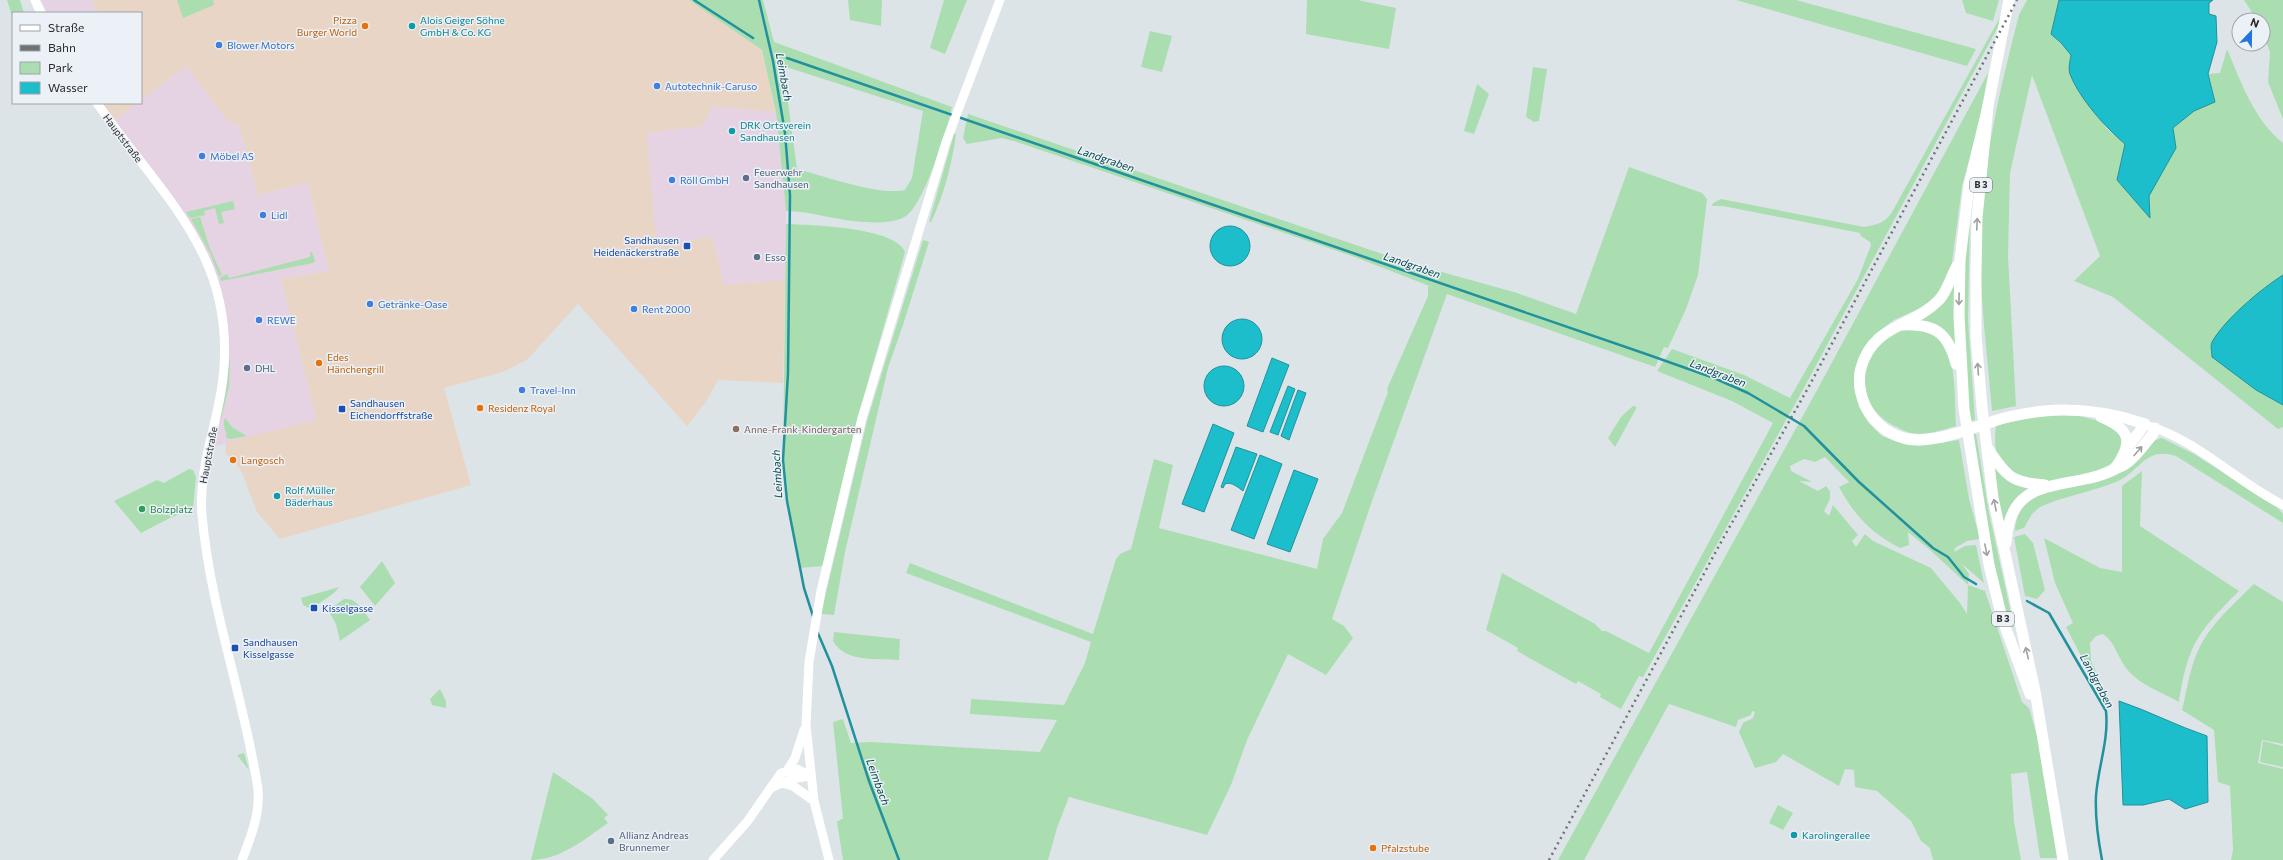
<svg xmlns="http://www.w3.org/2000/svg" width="2283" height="860" font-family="Commissioner,sans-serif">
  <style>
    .commercial { fill: #e5d2e2 }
    .industrial { fill: #e9d5c6 }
    .green { fill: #aadeb1; fill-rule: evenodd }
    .water { fill: #1dbecb; stroke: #21929c }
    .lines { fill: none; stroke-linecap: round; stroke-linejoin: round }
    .stream { stroke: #21929c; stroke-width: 2.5 }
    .secondary { stroke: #fff; stroke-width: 9 }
    .primary { stroke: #fff; stroke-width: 11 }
    .rail { stroke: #6f7375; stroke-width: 2.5; stroke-dasharray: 2 4; stroke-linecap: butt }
    .oneway { stroke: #a0a0a1 }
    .food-dot { fill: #e8710a; stroke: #ebf1f6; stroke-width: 1.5 }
    .culture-dot { fill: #0f9aa8; stroke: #ebf1f6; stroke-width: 1.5 }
    .shop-dot { fill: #3f7fe0; stroke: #ebf1f6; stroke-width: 1.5 }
    .service-dot { fill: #5c6f8a; stroke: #ebf1f6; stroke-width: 1.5 }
    .transit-dot { fill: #1a4fb4; stroke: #ebf1f6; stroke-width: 1.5 }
    .education-dot { fill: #8d6e63; stroke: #ebf1f6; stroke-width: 1.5 }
    .leisure-dot { fill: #2e9e5b; stroke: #ebf1f6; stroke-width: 1.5 }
    .labels { text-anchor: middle; stroke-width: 3; stroke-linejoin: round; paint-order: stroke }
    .shield { fill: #ebf1f6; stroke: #65686b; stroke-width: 1 }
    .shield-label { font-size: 9px; font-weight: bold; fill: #2b2d2f }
    .food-label { font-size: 10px; fill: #c56008; stroke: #ebf1f6; text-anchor: start }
    .culture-label { font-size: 10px; fill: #0d838f; stroke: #ebf1f6; text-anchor: start }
    .shop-label { font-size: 10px; fill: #366cbe; stroke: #ebf1f6; text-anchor: start }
    .street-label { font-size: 10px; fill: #2b2d2f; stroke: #ebf1f6 }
    .service-label { font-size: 10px; fill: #4e5e75; stroke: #ebf1f6; text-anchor: start }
    .transit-label { font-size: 10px; fill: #164399; stroke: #ebf1f6; text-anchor: start }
    .education-label { font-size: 10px; fill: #785e54; stroke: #ebf1f6; text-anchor: start }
    .leisure-label { font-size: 10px; fill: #27864d; stroke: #ebf1f6; text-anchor: start }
    .water-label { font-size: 11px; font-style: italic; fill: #08494f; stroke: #ebf1f6 }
  </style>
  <rect width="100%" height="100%" fill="#dde4e8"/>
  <!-- commercial -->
  <g class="commercial">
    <polygon points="41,0 92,0 97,13 48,13"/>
    <polygon points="186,66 228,121 239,125 258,195 308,183 329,271 281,279 317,420 208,448 220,399 223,323 202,251 111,123 137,103 141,103 141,100"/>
    <polygon points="712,106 776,112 786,212 785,280 724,285 712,236 657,248 645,133 703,126"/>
  </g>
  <!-- industrial -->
  <g class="industrial">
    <polygon points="92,0 689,0 762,50 776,112 712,106 703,126 646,133 657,248 712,236 724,285 785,280 783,383 718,380 705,403 687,426 578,304 527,360 503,372 444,388 471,485 280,539 257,512 242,473 235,461 232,462 225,452 226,442 317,420 281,279 329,271 308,183 258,195 239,125 228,121 186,66 141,100 141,13 97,13"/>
    <polygon points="97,103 137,103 111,123"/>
  </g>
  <!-- green -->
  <g class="green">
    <polygon points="7,0 20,0 24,13 13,13 13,19"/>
    <polygon points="177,0 213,0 214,5 183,18"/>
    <path d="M689,0h74l11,42 178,65c-4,21 -29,99 -46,109 -11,7 -30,7 -42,6 -27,-1 -52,-11 -78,-11l-10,-99 -14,-62zM783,66l140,45 -11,67 -7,12c-26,6 -81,-14 -108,-21z"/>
    <polygon points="848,0 882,0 881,26 850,20"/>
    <polygon points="944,0 967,0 945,54 930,48"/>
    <polygon points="1307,0 1358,0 1396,8 1389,49 1306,34"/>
    <polygon points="1736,0 1796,0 1976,49 1967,66"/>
    <polygon points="1962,0 1999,0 1993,21 1966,13"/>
    <path d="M2027,0h32l-8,34 20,21 -2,18 38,56 18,15 -8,36 33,37 -1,-21 27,-48 -3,-19 21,-18 21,-9 -7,-28 12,-1 7,-24c14,33 27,71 56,94v132l-37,30 -23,23 -11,29 44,33 27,15v22l-5,2 -165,-132 -39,-16 26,-25 -68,-181 -22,98 -2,83 8,150 -24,5c-4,-48 -10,-97 -12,-145 -2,-86 18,-169 39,-251z"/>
    <polygon points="2244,0 2283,0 2283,119 2268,82 2270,52 2263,34 2263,20 2257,20"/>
    <path d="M2008,3l-2,9 -201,374 -162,291 -4,-1 -18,33 -21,-12 1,-3 -23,-13 -2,3 -59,-33 1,-3 -32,-18 16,-57 93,51 7,7h4l43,22 124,-230 -41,-22 -75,-30 15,-22 72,26 46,23 68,-119 13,-34 -1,-3 -9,-6 -1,-3 -137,-27h-11l1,-3 8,-4 143,28c12,-2 21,-4 28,-15z"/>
    <polygon points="1150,31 1172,36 1162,72 1141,67"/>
    <polygon points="1533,67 1547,69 1539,121 1534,122 1526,117"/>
    <path d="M1988,73l-9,51 -17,62 -11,84 -8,19 -18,17 -31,14 -20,15 -18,31 -2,23 5,18 9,15 14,14 25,9 13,1 39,-6 10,59 11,40 -13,2 -12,7 -1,4 11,-6 11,-1 8,38 -22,-19 7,10 -1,11 17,6 37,111 7,6 11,38 18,112h-18l-13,-86 -16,2 3,48 7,38h-88l-3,-12 -9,-7 -10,-20 -34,-30 -22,-4 -1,-17 -9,-1 -6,17 -56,-32 -7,8 -21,6 -16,-36 4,-9 10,-5 2,-6 -3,-1 -1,4 -13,5 -2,7 -67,-23 -85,156h-26l258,-468zM1825,457l24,25 -10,5c15,28 33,47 61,61l9,-3 -1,-13 21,17 39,36 -1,29 -7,-11 -29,-35 -58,-27 -8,-7 -9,13 -4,-6 6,-6 -25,-30 -4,11 -5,-5 6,-12v-8l-4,-5 -8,5 -19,-10 13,1 -21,-11 -1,-5 14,-7 11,3z"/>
    <polygon points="1477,84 1489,94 1474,134 1464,131"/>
    <polygon points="968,114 1409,263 1514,292 1576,314 1629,167 1702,193 1707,199 1698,275 1686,309 1668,348 1664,347 1655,367 1447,294 1372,501 1332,619 1344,626 1353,638 1326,675 1288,654 1247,740 1231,785 1207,835 1069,797 1057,828 1048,860 843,860 837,822 843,818 833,722 843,719 851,743 872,742 1040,752 1057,720 970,714 971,699 1064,705 1085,663 1091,642 906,573 910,563 1093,634 1116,559 1120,554 1131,549 1154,459 1173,465 1159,528 1317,569 1323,539 1342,513 1388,392 1387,389 1428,296 1428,286 1437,289 1355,257 1017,142 1002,138 967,144 963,138"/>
    <path d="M954,134h2c-4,30 -12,61 -25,88h-2z"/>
    <polygon points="233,201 235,209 221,212 224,223 219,224 215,208 204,211 205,215 190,218 186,212"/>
    <polygon points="200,217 210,249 222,275 219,276 210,253 191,219"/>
    <polygon points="1970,217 1968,321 1975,420 1969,421 1966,386 1963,269"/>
    <path d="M786,224c24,1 110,3 119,28l-36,126 -46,188 -23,2 -13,-67 -4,-42z"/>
    <polygon points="923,240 929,242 903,325 888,368 845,552 834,615 821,614 867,421"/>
    <polygon points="312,252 315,261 313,263 221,281 220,278 227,274 229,278 310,257 310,253"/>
    <polygon points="1956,278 1957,355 1955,346 1913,322"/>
    <path d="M1906,329c11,0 21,0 30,6 22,14 18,68 20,91 -14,4 -31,10 -45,7 -5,-1 -10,-4 -14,-6 -30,-12 -41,-46 -25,-74 7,-11 22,-20 34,-24z"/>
    <polygon points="230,357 229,386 221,419 220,419"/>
    <polygon points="1633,406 1637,407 1615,447 1608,438 1621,417"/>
    <path d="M2068,414c12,2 44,8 51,18 2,4 3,8 4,12 -2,5 -4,12 -8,16 -14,16 -77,28 -96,17 -5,-3 -14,-11 -18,-16 -8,-10 -6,-24 -5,-36l50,-10z"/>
    <path d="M225,418l8,10 14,8 -16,3 -5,-1c2,-7 -5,-12 -1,-20z"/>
    <polygon points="1976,434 1989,513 2014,627 2010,628 1996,577 1971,435"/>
    <path d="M2162,438l32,16 83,53 6,7v9l-107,-67c-31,-10 -35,15 -60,26 -25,10 -52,14 -76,25l-8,7 -8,14 -9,3c2,-52 71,-38 103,-57 17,-10 25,-32 44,-36z"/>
    <polygon points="1991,463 2031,489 2004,526"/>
    <polygon points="189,469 193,470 196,477 193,509 170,518 141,533 114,501 157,480 164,483"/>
    <path d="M2142,471l-2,55 99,65c-41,41 -51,53 -60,111 -18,-10 -41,-18 -53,-34 -9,-12 -11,-26 -23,-34l-7,2 -6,7 1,18 18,38 -3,5 -40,-77 7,-4 -18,-40 -11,-45 56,30 22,4v-86z"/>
    <polygon points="2025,534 2033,543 2045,590 2037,599 2025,596 2014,537"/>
    <polygon points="382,561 395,583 375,606 360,587"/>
    <path d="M2254,584l29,18v142l-21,-4 -4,23 25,6v91h-52l2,-10 -3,-64 -12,-4 -4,-52 -32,-20c5,-19 7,-39 15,-57 12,-28 36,-48 57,-69z"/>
    <polygon points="339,587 334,593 311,609 303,605 301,598"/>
    <path d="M344,599c13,-1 19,11 26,21l-30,21 -4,-17 -8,-14z"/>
    <path d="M834,632l66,7 -1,21c-22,-2 -54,3 -66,-19z"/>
    <polygon points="440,689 446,701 446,708 432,705 430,699"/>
    <polygon points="2263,741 2283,746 2283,767 2260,762"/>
    <polygon points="244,753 249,770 237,755"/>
    <path d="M553,772l40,27 15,16 -4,3 4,5c-23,16 -48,37 -77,37z"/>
    <polygon points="1778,805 1793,813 1783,830 1769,823"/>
  </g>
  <!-- water -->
  <g class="water">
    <path d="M2059,0h154l-4,3v11l7,2 1,26 -9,32 7,28 -21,9 -21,17 3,20 -27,48 1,22 -33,-38 8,-36c-19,-16 -46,-46 -55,-70 -2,-5 0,-13 1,-19l-10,-12 -10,-9z"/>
    <circle cx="1230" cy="246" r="20"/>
    <path d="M2283,275v130l-27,-15 -44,-33c0,-5 -2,-11 0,-15 13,-23 49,-53 71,-67z"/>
    <circle cx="1242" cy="339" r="20"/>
    <polygon points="1272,358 1289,365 1263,432 1247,426"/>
    <circle cx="1224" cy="386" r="20"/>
    <polygon points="1288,386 1295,389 1278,435 1270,432"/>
    <polygon points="1298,390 1306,393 1289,440 1281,436"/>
    <polygon points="1213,424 1234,433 1204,512 1182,504"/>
    <path d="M1236,447l21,7 -14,37c-4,-3 -12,-10 -18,-7l-2,4 -2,-1z"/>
    <polygon points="1260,455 1282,464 1254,539 1231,530"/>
    <polygon points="1294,470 1318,479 1290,552 1267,544"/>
    <path d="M2119,701c30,10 58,25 88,35l1,66 -23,7 -16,-10 -26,6h-20z"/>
  </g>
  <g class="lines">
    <!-- stream -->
    <g class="stream">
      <polyline points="694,0 753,38"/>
      <polyline points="759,0 773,61 785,133 790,195 788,373 783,460 787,501 804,588 813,616"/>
      <polyline points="787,58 1646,354 1714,378 1748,393 1804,426 1859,482 1933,548 1948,557 1964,577 1976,584"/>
      <path d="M2027,601l22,12 57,98c3,29 -8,56 -10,85 -1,22 2,43 6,64"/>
      <polyline points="817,631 832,666 869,781 899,860"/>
    </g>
    <!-- secondary -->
    <g class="secondary">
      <polyline points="35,0 41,13"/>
      <path d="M97,103c64,93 140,151 126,275 -5,46 -25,89 -21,137 8,93 42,182 56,274 2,25 -7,48 -16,71"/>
      <path d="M2149,426c49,15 88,56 134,79"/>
      <polyline points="788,769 795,758 804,730"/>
      <polyline points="781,783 793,786 814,801"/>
      <polyline points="771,788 791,779 810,776"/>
      <polyline points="713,860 747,822 781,773 797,769 810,776"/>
      <polyline points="829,860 814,801 806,725 809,662 821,591 862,418 946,142 1000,0"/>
    </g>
    <!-- primary -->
    <g class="primary">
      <polyline points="2009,0 1988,106 1969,185 1960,260 1959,316 1964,409 1989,565 2002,618 2030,694"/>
      <polyline points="1988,106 1977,218 1976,273 1976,336 1982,408 1993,498 2035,691 2063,860"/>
      <path d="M1957,266c-7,12 -9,24 -18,34 -26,27 -66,24 -78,68 -4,14 0,33 9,46 31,44 80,21 121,8 17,-6 35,-9 53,-11 34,-3 69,2 101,13"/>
      <path d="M1901,325c33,-2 47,7 55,39"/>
      <path d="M2101,417c29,12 33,24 15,50"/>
      <polyline points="2128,447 2145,424"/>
      <path d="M1989,450c17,26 23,33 56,35"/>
      <path d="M2006,543c3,-58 40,-55 84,-65 12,-2 23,-8 34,-13 11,-6 21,-22 29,-31l2,-6"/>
    </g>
    <!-- rail -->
    <polyline class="rail" points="1549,860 1720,544 1808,388 2017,0"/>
  </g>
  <!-- one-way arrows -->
  <defs><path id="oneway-shaft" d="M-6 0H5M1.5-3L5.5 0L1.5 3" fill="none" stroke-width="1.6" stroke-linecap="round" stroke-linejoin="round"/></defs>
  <g class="oneway">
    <use href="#oneway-shaft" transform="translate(1977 224) rotate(-88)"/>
    <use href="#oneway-shaft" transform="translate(1959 299) rotate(91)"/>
    <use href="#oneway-shaft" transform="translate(1978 369) rotate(-94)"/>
    <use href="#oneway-shaft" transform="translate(2138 451) rotate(-49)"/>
    <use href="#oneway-shaft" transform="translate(1995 505) rotate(-101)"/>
    <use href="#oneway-shaft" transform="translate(1986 550) rotate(79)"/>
    <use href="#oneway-shaft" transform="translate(2027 653) rotate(-103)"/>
  </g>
  <!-- markers -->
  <g class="food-dot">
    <circle cx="365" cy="26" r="4"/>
    <circle cx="319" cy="363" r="4"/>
    <circle cx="480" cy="408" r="4"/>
    <circle cx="233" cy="460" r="4"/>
    <circle cx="1373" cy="848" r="4"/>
  </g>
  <g class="culture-dot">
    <circle cx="412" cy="26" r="4"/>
    <circle cx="732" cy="131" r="4"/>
    <circle cx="277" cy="496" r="4"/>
    <circle cx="1794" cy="835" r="4"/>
  </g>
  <g class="shop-dot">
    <circle cx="219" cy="45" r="4"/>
    <circle cx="657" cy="86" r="4"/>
    <circle cx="202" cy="156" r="4"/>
    <circle cx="672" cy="180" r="4"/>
    <circle cx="263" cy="215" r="4"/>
    <circle cx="370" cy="304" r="4"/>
    <circle cx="634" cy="309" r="4"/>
    <circle cx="259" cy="320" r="4"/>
    <circle cx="522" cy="390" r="4"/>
  </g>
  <g class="service-dot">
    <circle cx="746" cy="178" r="4"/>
    <circle cx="757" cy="257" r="4"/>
    <circle cx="247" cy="368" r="4"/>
    <circle cx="611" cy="841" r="4"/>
  </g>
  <g class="transit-dot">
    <rect x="683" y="242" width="8" height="8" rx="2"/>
    <rect x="338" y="405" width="8" height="8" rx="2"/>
    <rect x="310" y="604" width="8" height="8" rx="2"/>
    <rect x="231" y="644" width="8" height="8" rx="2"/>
  </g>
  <circle class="education-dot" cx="736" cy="429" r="4"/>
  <circle class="leisure-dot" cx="142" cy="509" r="4"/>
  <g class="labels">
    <!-- shield labels -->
    <g class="shield">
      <rect x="1970" y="178" width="22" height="14" rx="3"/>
      <rect x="1992" y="612" width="22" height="14" rx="3"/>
    </g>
    <g class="shield-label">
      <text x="1981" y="188">B 3</text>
      <text x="2003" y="622">B 3</text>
    </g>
    <!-- food labels -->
    <g class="food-label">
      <text x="357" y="24" text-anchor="end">Pizza<tspan x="357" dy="12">Burger World</tspan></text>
      <text x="327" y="361">Edes<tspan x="327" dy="12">Hänchengrill</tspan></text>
      <text x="488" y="412">Residenz Royal</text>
      <text x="241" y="464">Langosch</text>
      <text x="1381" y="852">Pfalzstube</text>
    </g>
    <!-- culture labels -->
    <g class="culture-label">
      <text x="420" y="24">Alois Geiger Söhne<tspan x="420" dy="12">GmbH &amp; Co. KG</tspan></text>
      <text x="740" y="129">DRK Ortsverein<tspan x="740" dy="12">Sandhausen</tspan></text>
      <text x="285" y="494">Rolf Müller<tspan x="285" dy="12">Bäderhaus</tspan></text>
      <text x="1802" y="839">Karolingerallee</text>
    </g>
    <!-- shop labels -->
    <g class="shop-label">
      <text x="227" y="49">Blower Motors</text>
      <text x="665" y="90">Autotechnik-Caruso</text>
      <text x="210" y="160">Möbel AS</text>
      <text x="680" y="184">Röll GmbH</text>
      <text x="271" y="219">Lidl</text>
      <text x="378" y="308">Getränke-Oase</text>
      <text x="642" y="313">Rent 2000</text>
      <text x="267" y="324">REWE</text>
      <text x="530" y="394">Travel-Inn</text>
    </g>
    <!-- street labels -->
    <g class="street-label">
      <text transform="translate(123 138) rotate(53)" y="4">Hauptstraße</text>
      <text transform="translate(208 455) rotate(-79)" y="4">Hauptstraße</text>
    </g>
    <!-- service labels -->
    <g class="service-label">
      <text x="754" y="176">Feuerwehr<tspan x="754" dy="12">Sandhausen</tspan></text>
      <text x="765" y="261">Esso</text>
      <text x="255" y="372">DHL</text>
      <text x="619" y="839">Allianz Andreas<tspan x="619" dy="12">Brunnemer</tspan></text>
    </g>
    <!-- transit labels -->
    <g class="transit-label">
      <text x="679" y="244" text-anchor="end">Sandhausen<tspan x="679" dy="12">Heidenäckerstraße</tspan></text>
      <text x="350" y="407">Sandhausen<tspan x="350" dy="12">Eichendorffstraße</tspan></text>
      <text x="322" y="612">Kisselgasse</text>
      <text x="243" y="646">Sandhausen<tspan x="243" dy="12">Kisselgasse</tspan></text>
    </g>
    <!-- education labels -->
    <g class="education-label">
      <text x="744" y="433">Anne-Frank-Kindergarten</text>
    </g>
    <!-- leisure labels -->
    <g class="leisure-label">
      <text x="150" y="513">Bolzplatz</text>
    </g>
    <!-- water labels -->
    <g class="water-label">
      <text transform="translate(784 77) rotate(80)" y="4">Leimbach</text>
      <text transform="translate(1106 159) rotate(19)" y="4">Landgraben</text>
      <text transform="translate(1412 265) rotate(19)" y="4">Landgraben</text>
      <text transform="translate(1718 373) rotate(21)" y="4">Landgraben</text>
      <text transform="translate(777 474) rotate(-93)" y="4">Leimbach</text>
      <text transform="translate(2097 681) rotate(62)" y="4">Landgraben</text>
      <text transform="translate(878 782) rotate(70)" y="4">Leimbach</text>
    </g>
  </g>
  <!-- legend -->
  <rect x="12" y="12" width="130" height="92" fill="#ebf1f6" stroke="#9ea3a6"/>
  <rect x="20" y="25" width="20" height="6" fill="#ffffff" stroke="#9ea3a6"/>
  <text x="48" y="32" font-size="12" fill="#2b2d2f">Straße</text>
  <rect x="20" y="45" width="20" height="6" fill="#6f7375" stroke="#9ea3a6"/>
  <text x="48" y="52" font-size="12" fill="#2b2d2f">Bahn</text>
  <rect x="20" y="62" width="20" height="12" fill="#aadeb1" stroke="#9ea3a6"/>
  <text x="48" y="72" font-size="12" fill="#2b2d2f">Park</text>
  <rect x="20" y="82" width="20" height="12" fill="#1dbecb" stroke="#9ea3a6"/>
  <text x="48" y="92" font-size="12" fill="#2b2d2f">Wasser</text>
  <!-- north arrow -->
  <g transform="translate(2251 32) rotate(22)"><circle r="19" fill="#ebf1f6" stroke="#9ea3a6"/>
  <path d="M0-3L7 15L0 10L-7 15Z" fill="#2376e0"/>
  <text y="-6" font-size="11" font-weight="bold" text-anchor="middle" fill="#2b2d2f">N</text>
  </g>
</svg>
